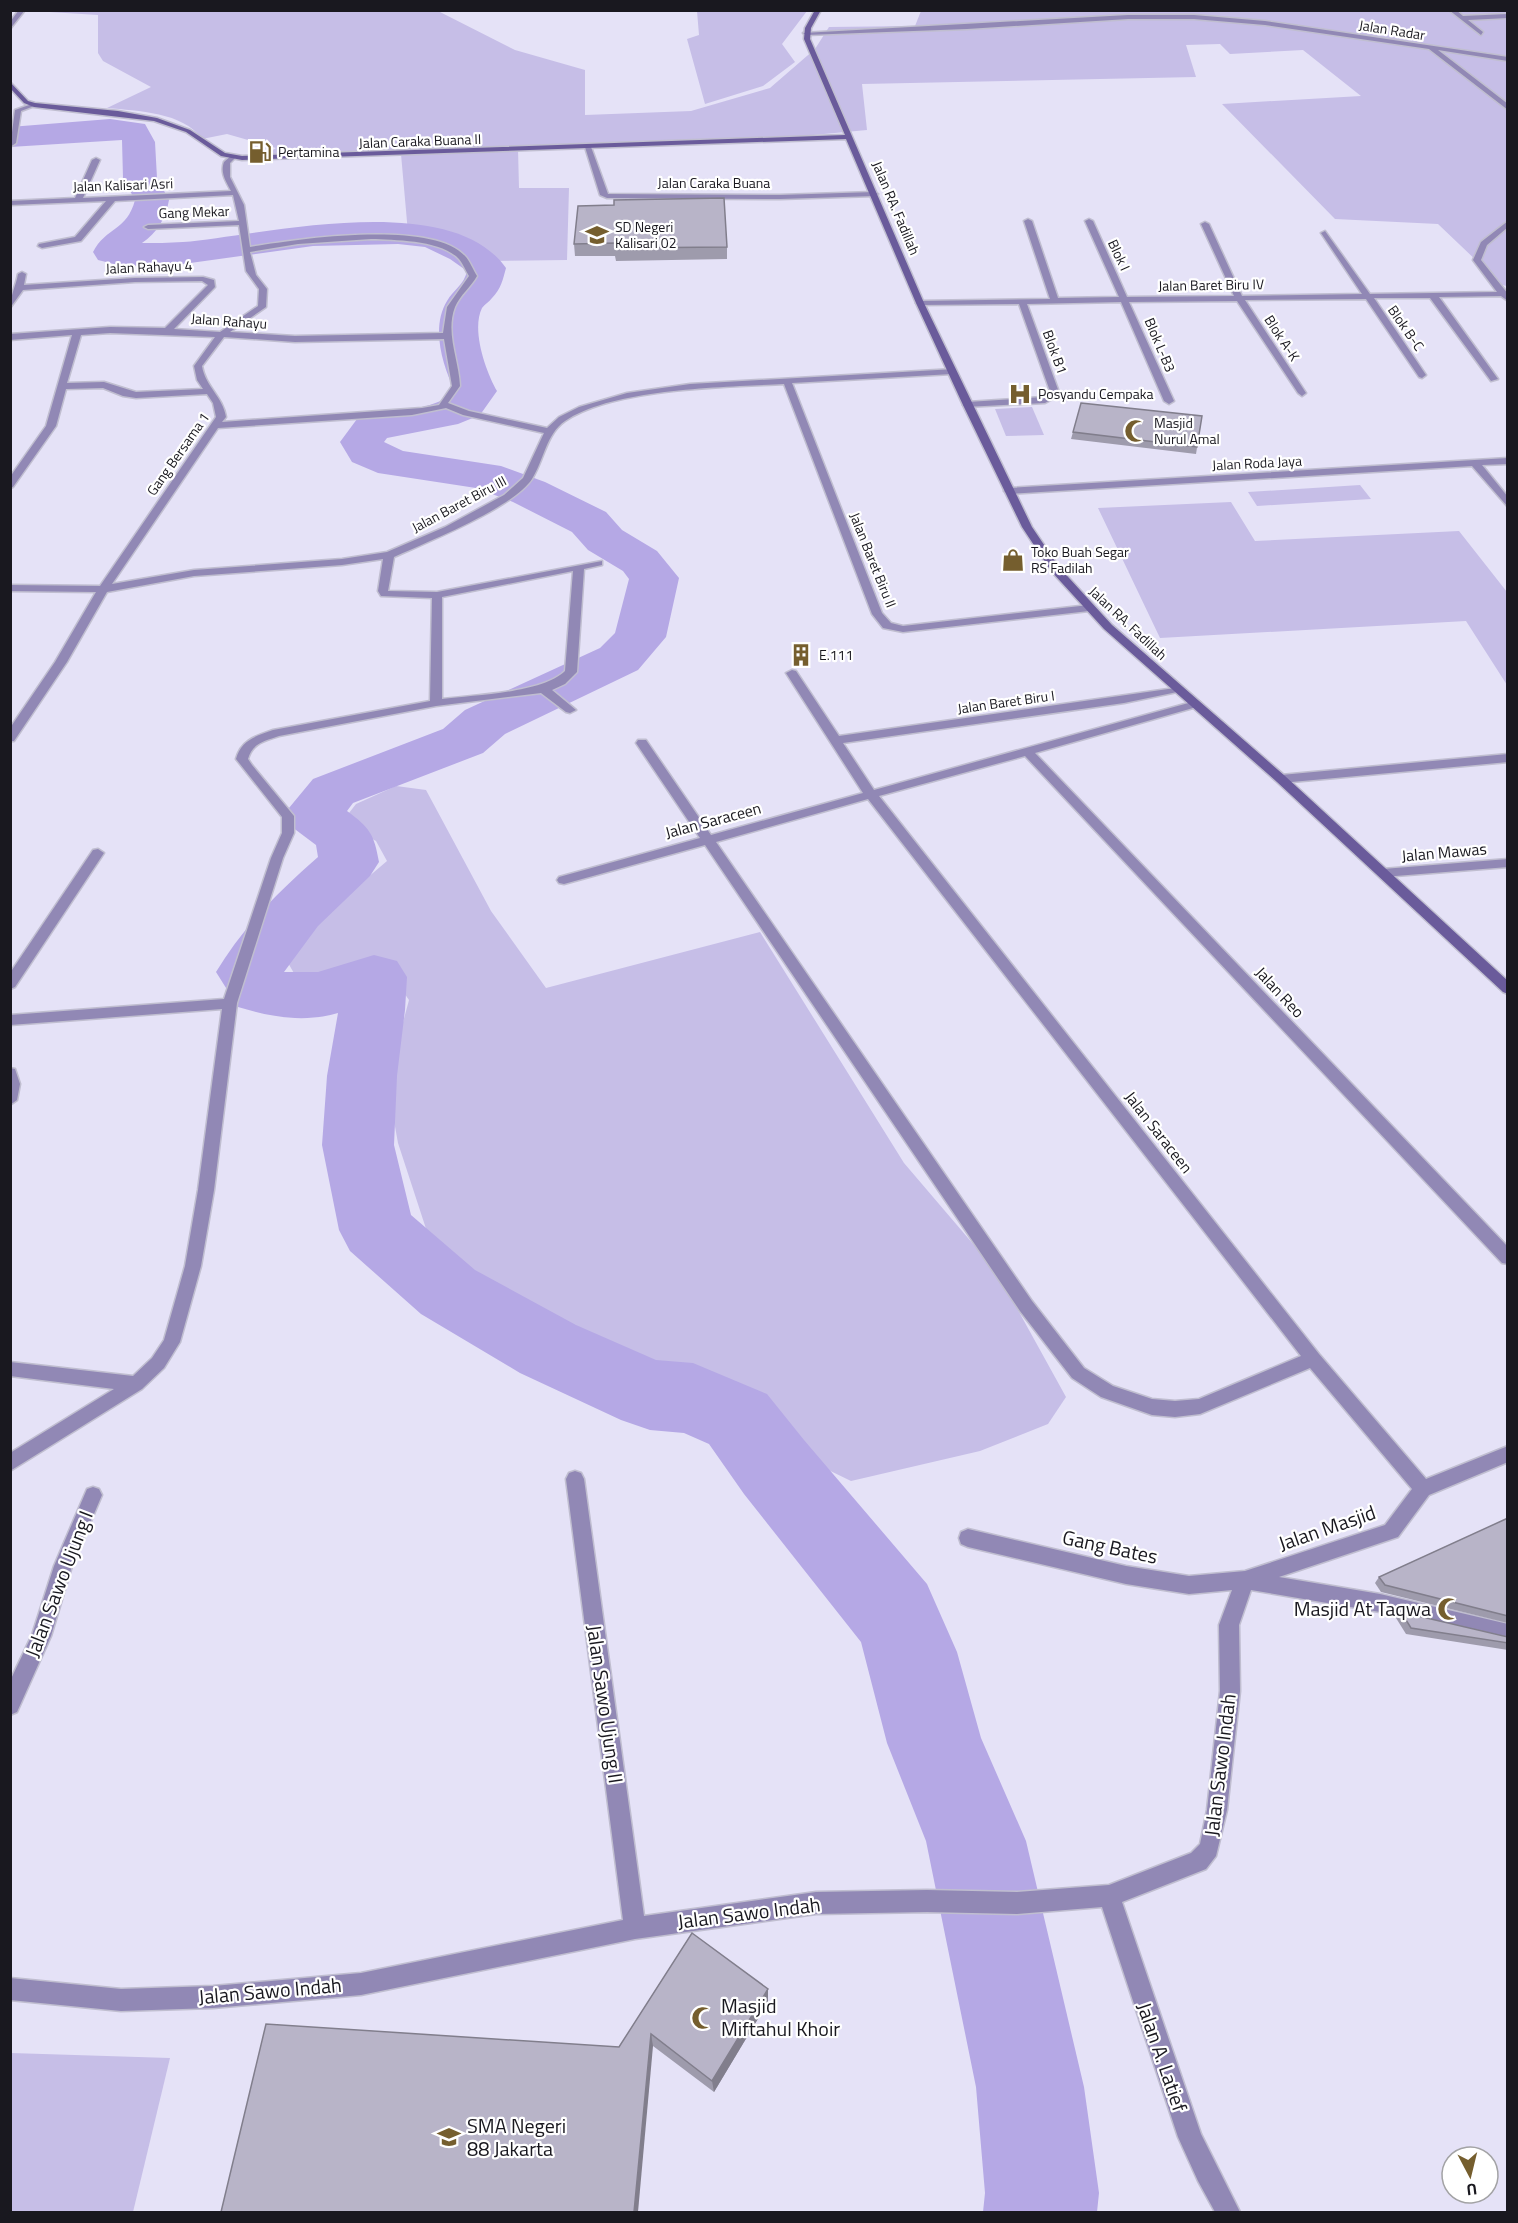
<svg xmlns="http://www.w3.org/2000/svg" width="1518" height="2223" font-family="'Titillium Web',sans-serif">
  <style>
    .green { fill: #c6bee7 }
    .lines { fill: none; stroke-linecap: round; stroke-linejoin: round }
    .river { fill: #b5a8e5; fill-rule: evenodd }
    .street-casing { stroke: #c0bed0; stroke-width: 3 }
    .secondary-casing { stroke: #c0bed0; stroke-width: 3 }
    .street { fill: #9188b5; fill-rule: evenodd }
    .secondary { fill: #6a5b9b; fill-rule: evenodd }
    .wall { fill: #9e9bac }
    .shaded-wall { fill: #817e8c }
    .building { fill: #b8b4c8; stroke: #817e8c; stroke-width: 1.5 }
    .labels { text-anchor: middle; stroke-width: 4.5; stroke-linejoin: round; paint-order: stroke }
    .far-street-label { font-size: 14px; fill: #19181f; stroke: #fff }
    .far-poi-label { font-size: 14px; fill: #19181f; stroke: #fff; text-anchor: start }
    .street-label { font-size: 16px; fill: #19181f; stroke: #fff }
    .near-street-label { font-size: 20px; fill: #19181f; stroke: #fff }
    .near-poi-label { font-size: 20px; fill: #19181f; stroke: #fff; text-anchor: start }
  </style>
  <rect width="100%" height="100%" fill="#e5e2f7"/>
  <!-- green -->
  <g class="green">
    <path d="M33,11h405l77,39 70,20v45l106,-4 79,-23 45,-39 14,-22 86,-1 6,-15h586v275l-5,-1 -64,-61 -103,-5 -113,-115 139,-8 -58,-46 -73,4 -10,-10 -34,1 10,32 -334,7 5,46 -118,11 -231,8 1,39h50l-2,72 -83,1 -39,-21 -37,-7 -7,-79 -138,2 13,-8 -49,-14 -25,5c-19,-27 -64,-28 -95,-31l44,-21 -48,-26 -5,-8v-38z"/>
    <polygon points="697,11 807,11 782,44 795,62 763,86 705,104 687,39 699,35"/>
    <polygon points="1032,407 1044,435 1006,436 995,409"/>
    <polygon points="1360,485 1371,499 1257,506 1248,492"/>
    <polygon points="1231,502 1255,541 1459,531 1507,592 1507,685 1466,621 1160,638 1098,508"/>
    <polygon points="396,786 426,790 491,911 546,988 760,932 904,1163 997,1272 1066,1397 1048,1424 980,1451 851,1481 814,1463 775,1427 629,1356 489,1282 431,1244 398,1143 387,1082 409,1000 390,973 349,985 299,982 287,961 305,931 387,861 376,841 342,822 356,804"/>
    <polygon points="11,2053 170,2058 133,2212 11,2212"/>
  </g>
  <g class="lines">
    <!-- river -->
    <path class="river" d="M110,119l35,5 10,18 2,36 12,22c-3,18 -12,33 -27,43 13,0 27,0 41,-1 81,-7 267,-54 323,26 -3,11 -5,21 -14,30 -3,4 -7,6 -10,10 -11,22 4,64 15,83l-17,24 -22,9 -71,14 -3,4 19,9 98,15 44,16 61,30 16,18 35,21 22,27 -13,59 -28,33 -133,64 -22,19 -130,50 -6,8c23,17 27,23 32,51l-9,14 -52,50 -34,46h34l56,-17 23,6 10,16 -2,33 -8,66 -3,69 17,70 64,55 101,55 80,35 37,3 74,31 37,46 123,144 30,68 24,86 45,103 58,246 15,106 -2,19h-114l2,-19 -9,-106 -50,-246 -39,-98 -26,-101 -117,-148 -35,-50 -25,-11 -34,-3 -29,-10 -101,-47 -99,-59 -71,-63 -11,-21 -17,-85 5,-69 11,-63c-34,10 -67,4 -100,-6l-22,-35c27,-45 63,-81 102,-115l-2,-12 -24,-18 -8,-13 29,-35 130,-50 22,-19 135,-62 15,-15 14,-54 -6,-8 -35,-21 -16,-18 -59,-30 -37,-14 -98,-15 -26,-11 -12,-20 17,-23c24,-6 83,-9 98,-28 -13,-26 -24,-64 -8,-90 7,-12 17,-16 20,-30l-17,-12 -25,-12 -27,-3 -85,2 -130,18 -61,2 -24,-6 -5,-8c13,-25 34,-21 42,-52l-12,-22 -1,-38 -112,7v-20z"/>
    <!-- street casing -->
    <g class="street-casing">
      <g id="street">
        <polygon points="19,10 25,10 10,29 10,22"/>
        <polygon points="1449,10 1456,10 1463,16 1508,14 1508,18 1468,20 1483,32 1481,35"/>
        <polygon points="1128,15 1194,15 1265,21 1508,57 1508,61 1438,50 1508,104 1508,110 1429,49 1265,25 1194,19 1128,19 967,29 806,35 803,33"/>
        <polygon points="32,104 37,105 21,111 16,143 10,147 15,110"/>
        <polygon points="588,145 591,147 608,194 780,195 874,192 878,194 874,196 780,199 607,198 600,195 585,147"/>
        <path d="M232,155l4,2 -6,6v14l14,28 6,42c45,-8 182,-28 215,9 5,5 8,14 12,20 -6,11 -17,19 -22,31 -10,26 4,53 5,79l-12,17 21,8 78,17 12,-11 20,-10 48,-14 63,-9 265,-15v4l-3,1 -160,9 90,230 9,10 12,3 186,-21 5,3 -5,3 -186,21 -20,-4 -11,-14 -88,-230c-58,3 -171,4 -219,37 -19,13 -21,39 -33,58 -19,29 -105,63 -138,78l-6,34 49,1 165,-31v4l-18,4 -7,103 -12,12 -13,6 24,20 -6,3 -4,-1 -25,-19 -105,13 -157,30c-14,5 -27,7 -31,23l4,6 42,51v17l-11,25 -46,145 -23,187 -13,76 -21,76 -16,26 -22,21 -132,82v-18l104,-64 -104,-13v-14l123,14 19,-18 12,-18 21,-74 13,-76 24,-181 -212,16v-10l214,-16 47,-141 11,-25v-16l-46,-58c5,-19 20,-23 37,-29l157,-29 2,-103 -51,-2 -3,-5 5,-32 -41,6 -148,11 -87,16 -40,70 -53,79h-4v-13l45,-66 41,-70 -86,-1v-6l90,1 116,-169 -3,-14 -6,-9 -71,4 -13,-2 -20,-8 -37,1 -10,37 -43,61 -3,1v-11l36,-51 26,-91 -62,5v-6l100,-7 55,1 43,-43 -6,-4 -67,1 -112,8 -13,18c0,-12 6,-22 8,-34l4,-2 4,2 -2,11 111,-7 68,-1 11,3 1,7 -41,42 46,3 38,-26 1,-17 -13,-18 -7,-46 -91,4 -4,-2 4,-2 91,-4 -6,-26 -118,6 -34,40 -39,7 -4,-2 1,-2 36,-7 31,-36 -96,4v-4l65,-3 17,-38 4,-2 4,2 -17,38 148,-7c-5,-10 -11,-18 -7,-29zM371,239c25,1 70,1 88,20 4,5 7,12 10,17l-22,31 -4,26 -148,3 -65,-4 36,-25 1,-18 -11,-14 -6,-23 48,-8zM110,333l105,4 -21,29 3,14 6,9 -67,3 -32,-10 -37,1 14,-48zM224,337l71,5 149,-3 8,47 -13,19 -17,3 -200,14 4,-5c-3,-20 -21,-31 -24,-51zM446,408l17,7 81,18 -21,45 -19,17 -59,32 -58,25 -45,7 -148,11 -82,14 106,-156 194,-13zM573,571l-8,100c-22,22 -91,24 -123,28v-102z"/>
        <polygon points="1028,219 1032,221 1058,298 1119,297 1085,221 1089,219 1093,221 1127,297 1234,296 1201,224 1205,222 1209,224 1242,296 1362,294 1321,233 1325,231 1370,294 1497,292 1473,260 1481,242 1508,221 1508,227 1487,245 1481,260 1508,294 1508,301 1501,296 1439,297 1498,379 1491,381 1430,298 1374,298 1426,375 1422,378 1419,377 1366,299 1245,300 1306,393 1302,396 1298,393 1237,301 1129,302 1174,401 1169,404 1164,401 1121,302 1027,304 1060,395 1045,403 965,407 963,405 968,402 1043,397 1051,394 1019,304 920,305 916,303 920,301 1050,299 1024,221"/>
        <polygon points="1508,458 1508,464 1482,465 1508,497 1508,507 1472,466 1009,494 1004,491 1009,488"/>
        <path d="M792,670l4,1 43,65 343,-49v4l-58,12 -281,40 31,47 318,-88h8v4l-165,47 473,494v17l-6,-1 -477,-507 -146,40 440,558 107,125 82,-33v16l-79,33 -31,42 -119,40 101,17 128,30v18l-128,-30 -129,-22 -12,35 1,66 -13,119 -11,46 -10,13 -84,33 79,232 39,78h-25l-17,-31 -20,-44 -76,-230 -85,7 -90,-2 -111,2 -181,25 -274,56 -148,13 -92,3 -111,-11v-22l111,11 92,-3 148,-13 262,-53 -57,-441 3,-6 6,-2 6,2 3,6 60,437 172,-24 111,-2 90,2 92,-7 82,-32 9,-9 7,-34 13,-119 -1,-66 13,-35 -43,4 -63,-10 -158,-37 -7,-3 -2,-6 2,-6 7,-3 158,37 63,10 56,-5 140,-46 27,-36 -102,-121 -110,46 -25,3 -23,-2 -51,-18 -29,-19 -52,-67 -315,-466 -141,39 -5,-1 -2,-3 2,-3 141,-39 -64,-95 2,-3h8l65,95 152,-42 -77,-120zM868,799l433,557 -102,43 -24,2 -23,-2 -39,-13 -29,-18 -52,-67 -316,-459z"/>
        <polygon points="1508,754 1508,762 1281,783 1275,779 1281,775"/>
        <polygon points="98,849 104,853 15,987 10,989 10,973 93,850"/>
        <polygon points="1508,859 1508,867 1383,877 1376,873 1383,869"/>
        <polygon points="10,1068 15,1069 20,1084 17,1100 10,1105"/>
        <polygon points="93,1487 99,1489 102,1495 72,1566 51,1636 17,1712 10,1715 10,1681 32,1635 54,1566 87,1489"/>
      </g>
    </g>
    <!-- secondary casing -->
    <g class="secondary-casing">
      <polygon id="secondary" points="815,10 821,10 811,28 810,39 924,303 1032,527 1059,567 1112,625 1285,776 1508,981 1508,994 1503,992 1277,782 1104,629 1051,571 1022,527 963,405 916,303 846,139 242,160 221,156 186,132 154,121 34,107 24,103 10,88 10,82 28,101 35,103 118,111 157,118 190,130 225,153 242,156 845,135 804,39 805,28"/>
    </g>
    <!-- street -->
    <use href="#street" class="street"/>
    <!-- secondary -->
    <use href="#secondary" class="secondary"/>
  </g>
  <!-- wall -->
  <g class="wall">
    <polygon points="614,205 727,247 727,259 616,261 615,256 575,256 574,244"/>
    <polygon points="1202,416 1196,454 1071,439 1073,432"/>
    <polygon points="1508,1518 1508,1623 1381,1592 1375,1583 1379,1577"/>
    <polygon points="1401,1612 1508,1637 1508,1650 1406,1634 1396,1618"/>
    <polygon points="692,1933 768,2002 714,2092 653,2046 619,2047"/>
  </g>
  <!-- shaded-wall -->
  <g class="shaded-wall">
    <polygon points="768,1989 768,2002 714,2092 712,2081"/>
    <polygon points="651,2034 653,2046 638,2212 634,2212"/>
  </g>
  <!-- building -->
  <g class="building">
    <polygon points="724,198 727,247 615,248 615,243 574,244 578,206 614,205 614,200"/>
    <polygon points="1081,403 1202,416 1197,447 1073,432"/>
    <polygon points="1508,1518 1508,1616 1385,1585 1379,1577"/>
    <polygon points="1401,1612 1508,1637 1508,1643 1411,1628"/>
    <polygon points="692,1933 768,1989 712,2081 651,2034 634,2212 221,2212 266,2024 619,2047"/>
  </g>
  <!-- icons -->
  <defs>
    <g id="fuel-bare" transform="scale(1.8)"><path d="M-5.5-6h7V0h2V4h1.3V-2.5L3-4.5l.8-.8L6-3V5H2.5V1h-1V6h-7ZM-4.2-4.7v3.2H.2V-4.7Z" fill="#755e2e" stroke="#fff" stroke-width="2.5" paint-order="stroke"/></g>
    <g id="school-bare" transform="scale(1.8)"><path d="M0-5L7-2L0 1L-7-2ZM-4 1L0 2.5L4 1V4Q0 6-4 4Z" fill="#755e2e" stroke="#fff" stroke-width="2.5" paint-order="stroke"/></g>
    <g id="hospital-bare" transform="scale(1.8)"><path d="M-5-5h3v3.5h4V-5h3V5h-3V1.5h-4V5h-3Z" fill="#755e2e" stroke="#fff" stroke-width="2.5" paint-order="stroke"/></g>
    <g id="mosque-bare" transform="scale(1.8)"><path d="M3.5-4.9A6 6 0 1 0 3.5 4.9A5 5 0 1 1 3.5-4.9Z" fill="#755e2e" stroke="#fff" stroke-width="2.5" paint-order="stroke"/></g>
    <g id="shop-bare" transform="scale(1.8)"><path d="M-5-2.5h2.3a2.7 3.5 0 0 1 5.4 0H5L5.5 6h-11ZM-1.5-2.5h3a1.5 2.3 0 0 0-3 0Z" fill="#755e2e" stroke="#fff" stroke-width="2.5" paint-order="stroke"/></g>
    <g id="building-bare" transform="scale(1.8)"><path d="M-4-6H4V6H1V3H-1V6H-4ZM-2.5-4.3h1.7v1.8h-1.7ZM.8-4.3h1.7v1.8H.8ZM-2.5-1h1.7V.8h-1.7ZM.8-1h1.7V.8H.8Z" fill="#755e2e" stroke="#fff" stroke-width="2.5" paint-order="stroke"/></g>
  </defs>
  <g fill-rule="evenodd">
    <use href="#fuel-bare" x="260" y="152"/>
    <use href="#school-bare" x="597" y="235"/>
    <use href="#hospital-bare" x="1020" y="394"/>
    <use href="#mosque-bare" x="1136" y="431"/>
    <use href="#shop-bare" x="1013" y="560"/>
    <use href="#building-bare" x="801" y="655"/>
    <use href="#mosque-bare" x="1449" y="1609"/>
    <use href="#mosque-bare" x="703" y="2018"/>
    <use href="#school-bare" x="449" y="2137"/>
  </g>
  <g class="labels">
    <!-- far-street labels -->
    <g class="far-street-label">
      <text transform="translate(1392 30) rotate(9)" y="5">Jalan Radar</text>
      <text transform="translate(420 141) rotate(-2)" y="5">Jalan Caraka Buana II</text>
      <text x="714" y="188">Jalan Caraka Buana</text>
      <text transform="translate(123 185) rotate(-2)" y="5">Jalan Kalisari Asri</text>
      <text transform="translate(896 208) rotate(67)" y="5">Jalan RA. Fadillah</text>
      <text transform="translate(194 212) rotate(-2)" y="5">Gang Mekar</text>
      <text transform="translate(1119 255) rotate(65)" y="5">Blok I</text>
      <text transform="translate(149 267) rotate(-2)" y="5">Jalan Rahayu 4</text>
      <text transform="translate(1211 285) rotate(-1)" y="5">Jalan Baret Biru IV</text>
      <text transform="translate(229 321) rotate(4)" y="5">Jalan Rahayu</text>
      <text transform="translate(1406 328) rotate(55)" y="5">Blok B-C</text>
      <text transform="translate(1282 338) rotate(57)" y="5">Blok A-K</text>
      <text transform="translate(1160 345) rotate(67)" y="5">Blok L-B3</text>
      <text transform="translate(1055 352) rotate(70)" y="5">Blok B1</text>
      <text transform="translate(178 454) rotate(-55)" y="5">Gang Bersama 1</text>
      <text transform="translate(1257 463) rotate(-3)" y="5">Jalan Roda Jaya</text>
      <text transform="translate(459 504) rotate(-28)" y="5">Jalan Baret Biru III</text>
      <text transform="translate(873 560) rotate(68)" y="5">Jalan Baret Biru II</text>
      <text transform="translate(1128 623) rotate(43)" y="5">Jalan RA. Fadillah</text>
      <text transform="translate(1006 702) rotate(-8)" y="5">Jalan Baret Biru I</text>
    </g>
    <!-- far-poi labels -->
    <g class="far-poi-label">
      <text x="278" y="157">Pertamina</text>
      <text x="615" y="232">SD Negeri<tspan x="615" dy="16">Kalisari 02</tspan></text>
      <text x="1038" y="399">Posyandu Cempaka</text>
      <text x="1154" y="428">Masjid<tspan x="1154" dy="16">Nurul Amal</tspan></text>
      <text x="1031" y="557">Toko Buah Segar<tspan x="1031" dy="16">RS Fadilah</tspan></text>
      <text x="819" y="660">E.111</text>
    </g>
    <!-- street labels -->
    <g class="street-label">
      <text transform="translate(713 820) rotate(-15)" y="6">Jalan Saraceen</text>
      <text transform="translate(1444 852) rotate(-5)" y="6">Jalan Mawas</text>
      <text transform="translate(1280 992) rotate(47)" y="6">Jalan Reo</text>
      <text transform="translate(1159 1132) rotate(52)" y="6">Jalan Saraceen</text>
    </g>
    <!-- near-street labels -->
    <g class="near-street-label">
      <text transform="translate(1327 1528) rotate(-19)" y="7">Jalan Masjid</text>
      <text transform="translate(1110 1547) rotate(12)" y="7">Gang Bates</text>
      <text transform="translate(59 1584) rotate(-69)" y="7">Jalan Sawo Ujung I</text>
      <text transform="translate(605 1704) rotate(82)" y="7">Jalan Sawo Ujung II</text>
      <text transform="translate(1220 1765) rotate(-83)" y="7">Jalan Sawo Indah</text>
      <text transform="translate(749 1913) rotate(-7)" y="7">Jalan Sawo Indah</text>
      <text transform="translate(270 1991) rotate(-5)" y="7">Jalan Sawo Indah</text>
      <text transform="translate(1162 2057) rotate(71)" y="7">Jalan A. Latief</text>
    </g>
    <!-- near-poi labels -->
    <g class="near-poi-label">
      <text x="1431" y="1616" text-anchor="end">Masjid At Taqwa</text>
      <text x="721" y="2013">Masjid<tspan x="721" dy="23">Miftahul Khoir</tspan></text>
      <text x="467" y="2133">SMA Negeri<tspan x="467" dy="23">88 Jakarta</tspan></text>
    </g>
  </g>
  <!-- border -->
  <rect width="1518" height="2223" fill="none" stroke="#19181f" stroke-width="24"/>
  <!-- north arrow -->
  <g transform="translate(1470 2175) rotate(173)"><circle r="28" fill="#ffffff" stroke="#a3a3a5" stroke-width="1.5"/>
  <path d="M0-4.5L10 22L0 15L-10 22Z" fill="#755e2e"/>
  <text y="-9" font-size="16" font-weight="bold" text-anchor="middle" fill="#19181f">U</text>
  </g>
</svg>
